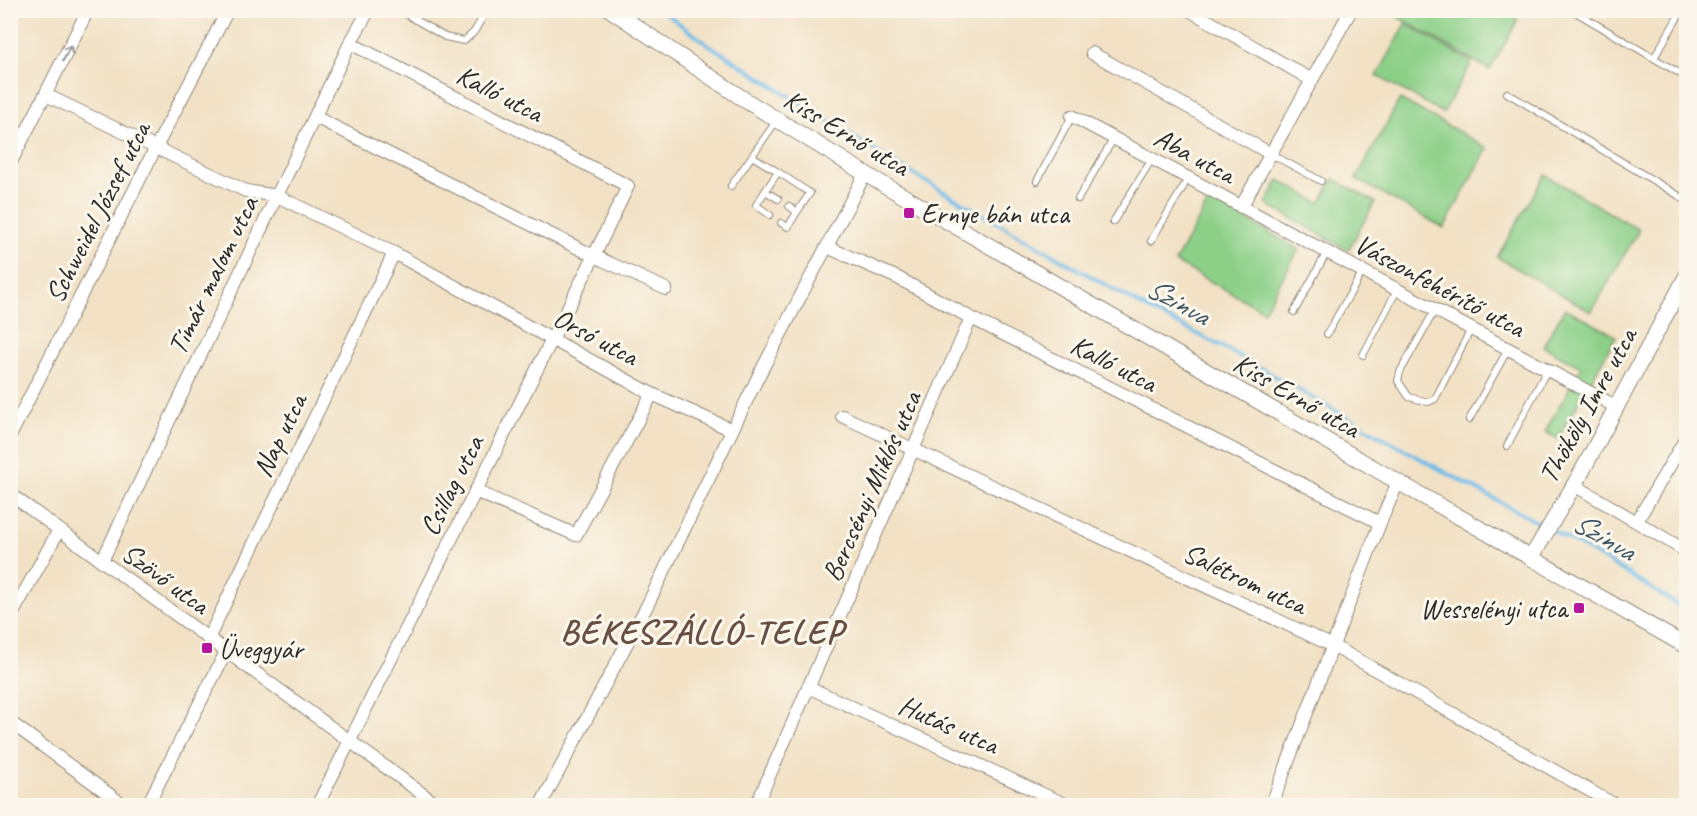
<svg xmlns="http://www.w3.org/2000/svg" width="1697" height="816" font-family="Caveat,sans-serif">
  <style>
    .green { fill: #8cd088; stroke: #5c7e5a; stroke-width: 1.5 }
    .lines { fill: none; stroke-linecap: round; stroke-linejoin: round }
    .stream { stroke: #6ebbe8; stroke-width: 4 }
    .service-casing { stroke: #8e8678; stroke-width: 8 }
    .minor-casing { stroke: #8e8678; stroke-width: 14 }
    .tertiary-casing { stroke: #8e8678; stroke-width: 17 }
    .service { stroke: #fff; stroke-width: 6 }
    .minor { stroke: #fff; stroke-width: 12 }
    .tertiary { stroke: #fff; stroke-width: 15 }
    .oneway { stroke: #a0a0a0 }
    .poi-dot { fill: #b5179e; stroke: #fbf7ec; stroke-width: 2 }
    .labels { text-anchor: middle; stroke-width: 6; stroke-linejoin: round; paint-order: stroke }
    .street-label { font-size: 28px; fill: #2b2b2b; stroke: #fbf7ec }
    .poi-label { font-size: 28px; fill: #2b2b2b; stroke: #fbf7ec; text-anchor: start }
    .water-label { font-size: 30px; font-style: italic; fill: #3f5664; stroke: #fbf7ec }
    .district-label { font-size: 34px; font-weight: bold; letter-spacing: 1.5px; fill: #684f41; stroke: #fbf7ec }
  </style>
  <rect width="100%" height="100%" fill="#fbf7ec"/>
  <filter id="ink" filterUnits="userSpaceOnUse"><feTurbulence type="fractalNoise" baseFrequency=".0167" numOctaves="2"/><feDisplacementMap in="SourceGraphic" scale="12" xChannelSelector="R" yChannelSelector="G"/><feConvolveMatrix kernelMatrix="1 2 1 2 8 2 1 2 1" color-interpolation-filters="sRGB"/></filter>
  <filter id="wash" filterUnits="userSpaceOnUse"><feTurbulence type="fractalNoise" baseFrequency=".008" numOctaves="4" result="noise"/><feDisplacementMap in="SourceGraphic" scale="24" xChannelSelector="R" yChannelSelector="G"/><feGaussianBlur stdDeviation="1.35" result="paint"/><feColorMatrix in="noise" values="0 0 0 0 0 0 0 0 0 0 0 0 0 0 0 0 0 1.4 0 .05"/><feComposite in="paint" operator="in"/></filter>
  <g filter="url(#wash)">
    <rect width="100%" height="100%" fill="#f2e1c5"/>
    <!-- green -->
    <g class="green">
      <polygon points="1502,11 1518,20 1490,70 1396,16 1400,11"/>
      <polygon points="1406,24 1472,62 1443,113 1377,76"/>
      <polygon points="1400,99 1488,148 1444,228 1356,179"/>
      <polygon points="1545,175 1639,230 1591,312 1497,257"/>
      <polygon points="1334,179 1375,202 1348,250 1266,204 1279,180 1320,203"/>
      <polygon points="1210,199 1299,249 1264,311 1175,262"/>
      <polygon points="1565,308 1616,336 1558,439 1545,432 1581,367 1543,346"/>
    </g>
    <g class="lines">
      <!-- stream -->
      <g class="stream">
        <polyline points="661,10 703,41 899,166 1144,307 1221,346 1430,464 1546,527"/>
        <polyline points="1553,531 1602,558 1686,610"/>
      </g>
    </g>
  </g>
  <g filter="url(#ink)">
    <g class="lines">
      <!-- service casing -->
      <g class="service-casing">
        <g id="service">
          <polyline points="399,10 445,37 464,41 474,32 487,10"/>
          <polyline points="1572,10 1686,77"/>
          <polyline points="415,20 421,10"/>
          <polyline points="1654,58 1682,10"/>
          <polyline points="1507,93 1686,200"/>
          <polyline points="1271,154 1321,181"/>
          <polyline points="752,156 778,172 756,205 770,215"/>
          <polyline points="778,172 810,193 797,212 789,206"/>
          <polyline points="1037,181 1072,116"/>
          <polyline points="731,186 777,120"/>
          <polyline points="765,191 778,199"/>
          <polyline points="1078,199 1114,138"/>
          <polyline points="1113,222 1152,159"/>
          <polyline points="781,223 788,227 797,212"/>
          <polyline points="1151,241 1188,179"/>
          <polyline points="1435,310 1400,372 1398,381 1409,397 1428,402 1435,399 1471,329"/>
          <polyline points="1294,312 1327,252"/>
          <polyline points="1327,334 1363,271"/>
          <polyline points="1363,355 1397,290"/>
          <polyline points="1469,420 1508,349"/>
          <polyline points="1507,446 1547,370"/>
        </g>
      </g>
      <!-- minor casing -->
      <g class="minor-casing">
        <g id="minor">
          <polyline points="1189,10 1312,80"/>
          <polyline points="1092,53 1271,154"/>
          <polyline points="46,95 246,191 277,196 394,253 652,394 576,535 475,491"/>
          <polyline points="1072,116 1606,401 1616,408"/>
          <polyline points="315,117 594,256 666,289"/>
          <polyline points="10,164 88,10"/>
          <polyline points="1241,207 1351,10"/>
          <polyline points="827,247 898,278 971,318 1380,523"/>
          <polyline points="652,394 732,430"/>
          <polyline points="842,416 1333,646 1617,806"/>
          <polyline points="10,436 155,149 228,10"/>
          <polyline points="1574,485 1686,551"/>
          <polyline points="10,494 439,806"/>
          <polyline points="1637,521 1686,438"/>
          <polyline points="102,561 350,43 369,10"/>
          <polyline points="10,618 59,530"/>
          <polyline points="208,639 394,253"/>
          <polyline points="808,687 1069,806"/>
          <polyline points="10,722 125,806"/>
          <polyline points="147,806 226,652"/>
          <polyline points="317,806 594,256 628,186 350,43"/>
          <polyline points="540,806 648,604 758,377 865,174"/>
          <polyline points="756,806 971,318"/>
          <polyline points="1271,806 1380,523 1398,482"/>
        </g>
      </g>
      <!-- tertiary casing -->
      <g class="tertiary-casing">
        <g id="tertiary">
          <polyline points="611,10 745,100 874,179 1398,482 1686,646"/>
          <polyline points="1531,558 1580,475 1686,277"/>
        </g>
      </g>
      <!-- service -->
      <use href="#service" class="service"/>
      <!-- minor -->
      <use href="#minor" class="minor"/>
      <!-- tertiary -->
      <use href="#tertiary" class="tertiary"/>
    </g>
    <!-- one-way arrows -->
    <defs><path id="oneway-shaft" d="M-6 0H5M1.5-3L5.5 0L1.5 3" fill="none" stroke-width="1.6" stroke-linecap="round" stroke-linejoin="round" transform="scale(1.5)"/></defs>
    <use class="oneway" href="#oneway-shaft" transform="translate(67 53) rotate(-63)"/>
  </g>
  <!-- markers -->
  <g class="poi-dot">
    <rect x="903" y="207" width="12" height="12" rx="3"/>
    <rect x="1573" y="602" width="12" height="12" rx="3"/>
    <rect x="201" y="642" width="12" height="12" rx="3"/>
  </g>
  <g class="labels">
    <!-- street labels -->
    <g class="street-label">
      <text transform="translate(500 93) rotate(27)" y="10">Kalló utca</text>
      <text transform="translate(847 132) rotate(31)" y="10">Kiss Ernő utca</text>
      <text transform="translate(1195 155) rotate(28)" y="10">Aba utca</text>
      <text transform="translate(97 212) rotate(-63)" y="10">Schweidel József utca</text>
      <text transform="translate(212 275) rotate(-64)" y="10">Tímár malom utca</text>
      <text transform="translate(1440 285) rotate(28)" y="10">Vászonfehérítő utca</text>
      <text transform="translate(596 336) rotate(28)" y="10">Orsó utca</text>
      <text transform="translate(1114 363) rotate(27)" y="10">Kalló utca</text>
      <text transform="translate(1297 395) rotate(30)" y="10">Kiss Ernő utca</text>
      <text transform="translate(1587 405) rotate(-61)" y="10">Thököly Imre utca</text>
      <text transform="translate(279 435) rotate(-64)" y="10">Nap utca</text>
      <text transform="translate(451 485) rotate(-63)" y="10">Csillag utca</text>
      <text transform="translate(871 486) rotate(-66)" y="10">Bercsényi Miklós utca</text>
      <text transform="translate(166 578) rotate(36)" y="10">Szövő utca</text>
      <text transform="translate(1245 578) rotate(25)" y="10">Salétrom utca</text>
      <text transform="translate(949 724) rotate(24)" y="10">Hutás utca</text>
    </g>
    <!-- poi labels -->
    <g class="poi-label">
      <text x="921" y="223">Ernye bán utca</text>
      <text x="1567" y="618" text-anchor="end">Wesselényi utca</text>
      <text x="219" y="658">Üveggyár</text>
    </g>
    <!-- water labels -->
    <g class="water-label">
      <text transform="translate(1178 301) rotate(29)" y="10">Szinva</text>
      <text transform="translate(1604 536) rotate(30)" y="10">Szinva</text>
    </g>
    <!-- district labels -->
    <g class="district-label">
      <text x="702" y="643">BÉKESZÁLLÓ-TELEP</text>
    </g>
  </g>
  <!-- margin -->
  <rect width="1697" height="816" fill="none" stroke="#fbf7ec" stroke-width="36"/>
</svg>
